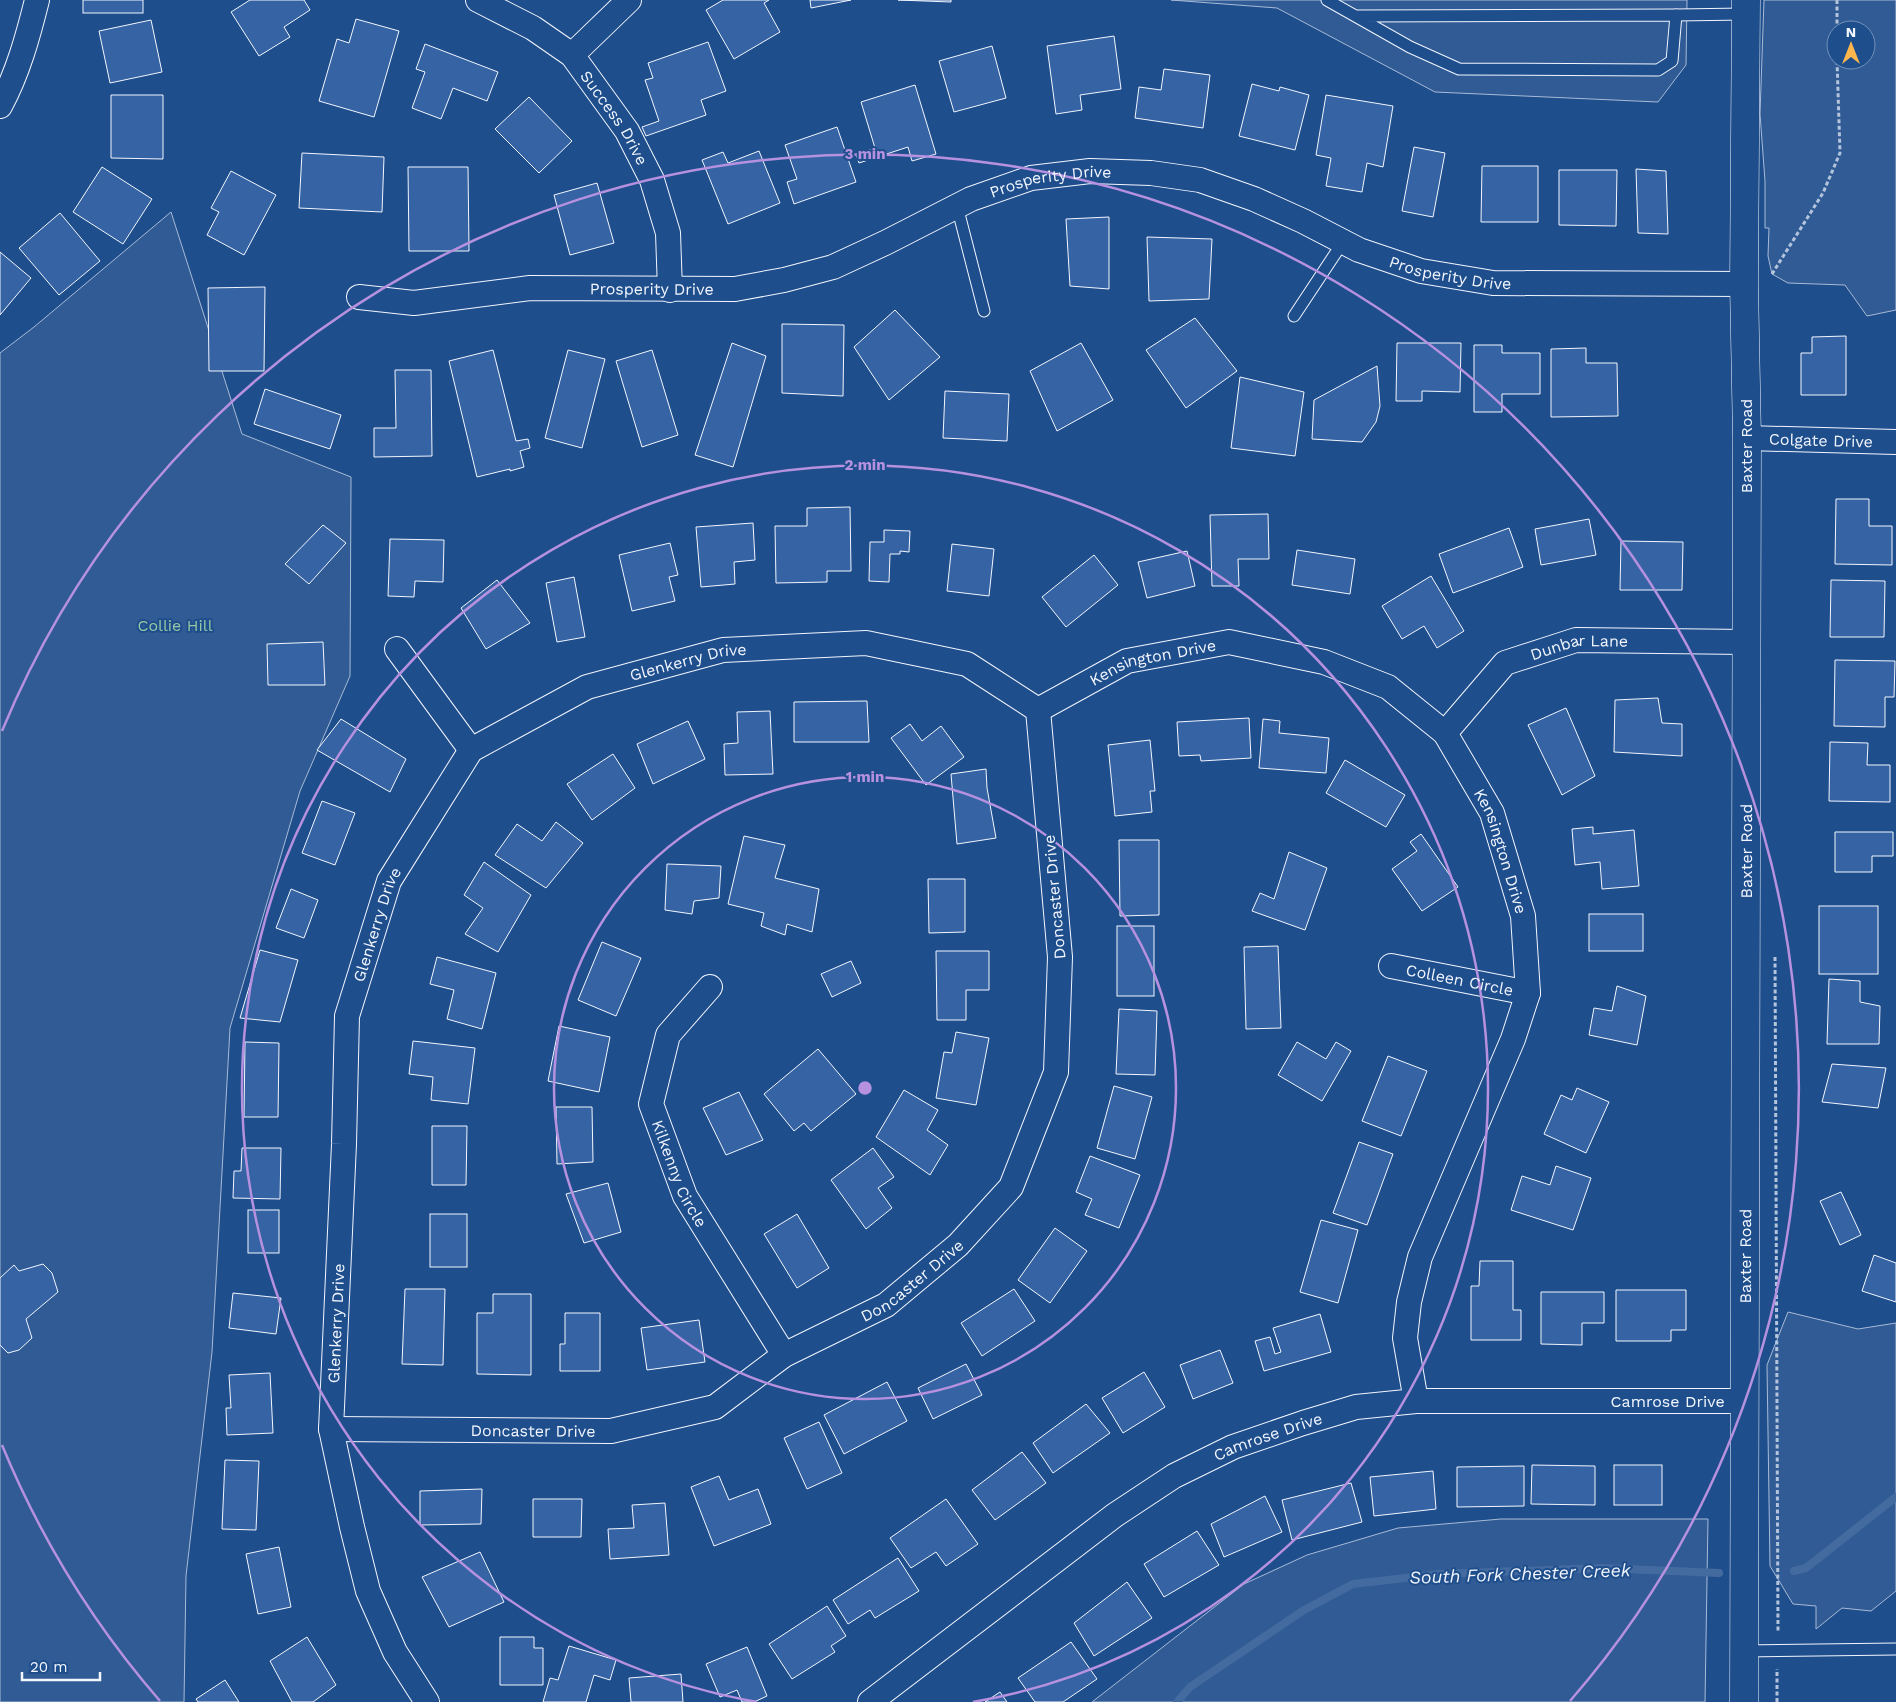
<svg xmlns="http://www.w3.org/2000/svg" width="1896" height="1702" font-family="'Work Sans',sans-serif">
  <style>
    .built { fill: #305b95; stroke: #a8bbd7; fill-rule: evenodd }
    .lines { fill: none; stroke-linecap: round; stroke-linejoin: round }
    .stream { stroke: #446ba0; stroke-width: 8 }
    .building { fill: #3563a3; stroke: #f2f6ff }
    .service-casing { stroke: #f2f6ff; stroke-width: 13 }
    .minor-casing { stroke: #f2f6ff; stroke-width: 26 }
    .tertiary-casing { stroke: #f2f6ff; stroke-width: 29 }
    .path { stroke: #b3c4dc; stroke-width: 3; stroke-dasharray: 4 2.5; stroke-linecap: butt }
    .service { stroke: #1f4e8c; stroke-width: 11 }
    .minor { stroke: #1f4e8c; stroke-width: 24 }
    .tertiary { stroke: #1f4e8c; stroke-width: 28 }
    .ring { fill: none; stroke: #b691df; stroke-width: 2.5 }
    .labels { text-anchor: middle; stroke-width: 4; stroke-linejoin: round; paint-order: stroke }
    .street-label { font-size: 16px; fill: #f2f6ff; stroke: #1f4e8c }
    .park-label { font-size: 16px; fill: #97c8a6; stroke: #1f4e8c }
    .water-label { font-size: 18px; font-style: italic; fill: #f2f6ff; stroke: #1f4e8c }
    .centre { fill: #b691df; stroke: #1f4e8c; stroke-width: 2.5 }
    .ring-label { font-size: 15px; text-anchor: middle; font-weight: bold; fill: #b691df; stroke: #1f4e8c; stroke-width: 4; stroke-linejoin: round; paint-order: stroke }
  </style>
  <rect width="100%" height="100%" fill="#1f4e8c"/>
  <!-- built -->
  <g class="built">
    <polygon points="1171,0 1687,0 1686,65 1658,102 1435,92 1277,8"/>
    <path d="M1764,0h132v310l-29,6 -22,-31 -57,-2 -16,-9 -4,-18 1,-28h-4v-47l-5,-67zM1836,30h30v30h-30z"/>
    <polygon points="171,212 242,434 351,477 350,676 300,791 230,1028 212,1352 186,1576 184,1702 0,1702 0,353 34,327"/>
    <polygon points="1788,1312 1858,1329 1896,1323 1896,1591 1871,1611 1842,1608 1816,1629 1816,1606 1793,1604 1770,1566 1767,1365"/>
    <polygon points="1501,1519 1708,1519 1705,1702 1092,1702 1244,1584 1307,1555 1398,1528"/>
  </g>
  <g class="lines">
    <!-- stream -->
    <g class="stream">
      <polyline points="1794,1571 1806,1568 1896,1497"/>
      <polyline points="1177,1702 1190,1687 1304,1610 1353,1584 1440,1574 1602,1568 1719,1573"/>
    </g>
  </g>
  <!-- building -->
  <g class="building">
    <rect x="83" y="0" width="60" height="13"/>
    <polygon points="250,0 304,0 310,10 284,27 290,37 259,56 231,12"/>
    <polygon points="723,0 769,0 764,3 780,32 734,59 706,10"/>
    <polygon points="810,0 851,0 811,8"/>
    <polygon points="898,0 951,0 951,2"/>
    <polygon points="356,19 399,31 374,117 319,101 337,39 349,43"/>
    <polygon points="151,20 162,72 110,83 99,31"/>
    <polygon points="1114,36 1121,89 1080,95 1082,110 1056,114 1047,46"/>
    <polygon points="708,42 726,91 701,100 706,115 646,136 642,127 659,121 645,80 653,78 648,63"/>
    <polygon points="425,44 498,72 487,101 453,88 441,119 412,108 425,72 416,69"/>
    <polygon points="992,46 1006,98 954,112 939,61"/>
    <polygon points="1164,69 1210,75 1203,128 1135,118 1139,87 1161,90"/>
    <polygon points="1252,84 1279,91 1280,87 1309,95 1295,150 1239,136"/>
    <polygon points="915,85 936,154 912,161 908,147 859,163 856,154 875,148 861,102"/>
    <polygon points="111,95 163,95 163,159 111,158"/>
    <polygon points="1326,95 1393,106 1383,167 1367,163 1362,192 1326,186 1331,158 1316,155"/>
    <polygon points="529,97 572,141 539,173 495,129"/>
    <polygon points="837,127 856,182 794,204 787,182 797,179 785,145"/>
    <polygon points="1414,147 1445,153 1433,217 1402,211"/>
    <polygon points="759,151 780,203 728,224 702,160 723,152 728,163"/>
    <polygon points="302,153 384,157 382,212 299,208"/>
    <polygon points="1482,166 1538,166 1538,222 1481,222"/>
    <polygon points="102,167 152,199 123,244 73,212"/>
    <polygon points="408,167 468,167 469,251 409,251"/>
    <polygon points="1636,169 1666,171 1668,234 1638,233"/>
    <polygon points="1559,170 1617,170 1616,226 1559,225"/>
    <polygon points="231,171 276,195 244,255 207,235 219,212 211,208"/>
    <polygon points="597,183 614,243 570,255 554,195"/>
    <polygon points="60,213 100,261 59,295 19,248"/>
    <polygon points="1109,217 1109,289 1070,286 1066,219"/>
    <polygon points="1147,237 1212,239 1209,299 1149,301"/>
    <polygon points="0,252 31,278 0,315"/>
    <polygon points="265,287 264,371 209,371 208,288"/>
    <polygon points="895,310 940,357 889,400 854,347"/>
    <polygon points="1195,318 1237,371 1186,408 1146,350"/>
    <polygon points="782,324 844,325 843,396 782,393"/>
    <polygon points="1846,336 1846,395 1801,395 1801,353 1812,353 1812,337"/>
    <polygon points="732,343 766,356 733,467 695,455"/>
    <polygon points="1081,343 1113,400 1057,431 1030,371"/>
    <polygon points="1397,343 1461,343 1460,392 1422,391 1422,401 1396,401"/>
    <polygon points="1474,345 1502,345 1502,353 1540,353 1540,394 1502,394 1502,412 1474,412"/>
    <polygon points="1586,348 1586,363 1617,363 1618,416 1551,417 1551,349"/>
    <polygon points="493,350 516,441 528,439 530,448 520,451 524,467 510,471 510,469 477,477 449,361"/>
    <polygon points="568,350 605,359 582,448 545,438"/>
    <polygon points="652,350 678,435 642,447 616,361"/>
    <polygon points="1377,366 1380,406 1376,422 1362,442 1312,439 1314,400"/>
    <polygon points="395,370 431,370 432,456 374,457 374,428 396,428"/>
    <polygon points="1240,377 1304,392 1295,456 1231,448"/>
    <polygon points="265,389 341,415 330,449 254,424"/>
    <polygon points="945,391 1009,394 1007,441 943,438"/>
    <polygon points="1836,499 1869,499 1869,526 1892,526 1892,565 1835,564"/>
    <polygon points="850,507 851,571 827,571 827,582 776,583 775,526 807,526 807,508"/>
    <polygon points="1268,514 1269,559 1238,559 1239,586 1212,586 1210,515"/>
    <polygon points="1589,519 1596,555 1541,565 1535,529"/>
    <polygon points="753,523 755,560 734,562 735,584 701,587 696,527"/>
    <polygon points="323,525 346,543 309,584 285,564"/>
    <polygon points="1509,528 1523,567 1453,593 1439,554"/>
    <polygon points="884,530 910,531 909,552 900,551 900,554 890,554 889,582 869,581 870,542 884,542"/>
    <polygon points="390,539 444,540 443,582 415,581 414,597 388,596"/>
    <polygon points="1621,541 1683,542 1682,590 1620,590"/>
    <polygon points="670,543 678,575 669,577 675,601 632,611 619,555"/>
    <polygon points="952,544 994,549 989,596 947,591"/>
    <polygon points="1297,550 1355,559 1350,594 1292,585"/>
    <polygon points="1187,551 1195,586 1147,598 1138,562"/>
    <polygon points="1094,555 1118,585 1066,627 1042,597"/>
    <polygon points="1431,576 1464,631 1437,648 1424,626 1402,639 1382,606"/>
    <polygon points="574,577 585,637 557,642 546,583"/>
    <polygon points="497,580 530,623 486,649 461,608"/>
    <polygon points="1831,580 1885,581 1884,637 1830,637"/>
    <polygon points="323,642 325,685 268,685 267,644"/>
    <polygon points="1835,660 1895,661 1894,697 1885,697 1885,727 1834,726"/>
    <polygon points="1658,698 1662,723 1682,724 1682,756 1614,752 1615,700"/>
    <polygon points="867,701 869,742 794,742 794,702"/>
    <polygon points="1566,708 1595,776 1562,795 1528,725"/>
    <polygon points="770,711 773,774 725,775 724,744 738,743 737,712"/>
    <polygon points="1249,718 1251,758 1201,761 1200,755 1179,756 1177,722"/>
    <polygon points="341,719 406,759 390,792 317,750"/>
    <polygon points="1263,719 1280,721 1279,733 1329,738 1326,773 1259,768"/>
    <polygon points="688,721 705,759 653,784 637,744"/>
    <polygon points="910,724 922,741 941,726 964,757 926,785 891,738"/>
    <polygon points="1150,740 1155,791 1150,791 1152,812 1115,816 1108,745"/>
    <polygon points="1830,742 1868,743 1867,765 1890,765 1890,802 1829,801"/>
    <polygon points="613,754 635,788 592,820 567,784"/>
    <polygon points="1345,760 1405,795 1386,827 1326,793"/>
    <polygon points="986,769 987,788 996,838 957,844 951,774"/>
    <polygon points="322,801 355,813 335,865 302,853"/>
    <polygon points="556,822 583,843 546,888 495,855 517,824 542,841"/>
    <polygon points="1593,827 1593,834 1634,830 1639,886 1602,889 1600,862 1575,865 1572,829"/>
    <polygon points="1835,832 1893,832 1893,856 1872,856 1872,872 1835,872"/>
    <polygon points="1421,834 1458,887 1422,911 1392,869 1417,851 1410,842"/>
    <polygon points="744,836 785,845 775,878 819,889 812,932 787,924 785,935 761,926 764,913 728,904"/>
    <polygon points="1119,840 1159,840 1159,915 1120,916"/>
    <polygon points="1289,852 1327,868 1305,930 1252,911 1260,893 1274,899"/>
    <polygon points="484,862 531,895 498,952 465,934 483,908 464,895"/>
    <polygon points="667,864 721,866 719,898 694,901 692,914 665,910"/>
    <polygon points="928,879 965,879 965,932 929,933"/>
    <polygon points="291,889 318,900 304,938 276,928"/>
    <rect x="1819" y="906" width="59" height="68"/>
    <rect x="1589" y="914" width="54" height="37"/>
    <rect x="1117" y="926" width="37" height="70"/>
    <polygon points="602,942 641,958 616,1016 578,1000"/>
    <polygon points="1278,946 1281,1028 1246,1029 1244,947"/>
    <polygon points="260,950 298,960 280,1022 240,1018"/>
    <polygon points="936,951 989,951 989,990 966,990 966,1020 937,1020"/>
    <polygon points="437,957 496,973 482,1029 447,1019 454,990 430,984"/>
    <polygon points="851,961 861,983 832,997 821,974"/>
    <polygon points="1829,979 1860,981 1860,1002 1880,1006 1879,1044 1827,1044"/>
    <polygon points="1617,986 1646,996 1637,1045 1589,1035 1594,1008 1612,1011"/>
    <polygon points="1119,1009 1157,1011 1155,1075 1116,1074"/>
    <polygon points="559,1026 610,1037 599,1092 548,1081"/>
    <polygon points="956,1032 989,1038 976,1105 936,1098 944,1052 952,1053"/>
    <polygon points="413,1041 475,1048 468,1104 431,1100 433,1077 409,1074"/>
    <polygon points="245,1042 279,1043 278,1117 244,1117"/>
    <polygon points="1297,1042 1326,1059 1336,1042 1351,1051 1322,1101 1278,1075"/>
    <polygon points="818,1049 856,1094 811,1131 804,1123 794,1131 764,1094"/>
    <polygon points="1388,1056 1427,1071 1401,1136 1362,1121"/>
    <polygon points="1832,1064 1886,1068 1878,1108 1822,1102"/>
    <polygon points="1114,1086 1152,1097 1135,1159 1097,1148"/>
    <polygon points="1577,1088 1609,1102 1586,1153 1544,1134 1561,1095 1572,1100"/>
    <polygon points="904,1090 938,1110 927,1130 948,1145 930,1175 876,1137"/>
    <polygon points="739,1092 763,1140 726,1155 703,1108"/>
    <polygon points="556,1107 592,1107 593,1162 557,1164"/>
    <polygon points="432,1126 467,1126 466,1185 432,1185"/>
    <polygon points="1359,1142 1393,1154 1367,1225 1333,1213"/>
    <polygon points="242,1148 281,1148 280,1199 233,1198 234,1171 241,1171"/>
    <polygon points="873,1148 894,1177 878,1188 892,1208 866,1229 831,1180"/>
    <polygon points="1090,1156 1140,1175 1119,1228 1085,1215 1092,1199 1076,1192"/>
    <polygon points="1556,1166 1591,1178 1573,1230 1511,1210 1522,1176 1550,1185"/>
    <polygon points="608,1183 621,1232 584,1243 566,1194"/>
    <polygon points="1841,1192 1861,1235 1840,1245 1820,1201"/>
    <rect x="248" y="1210" width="31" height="43"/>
    <rect x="430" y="1214" width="37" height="53"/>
    <polygon points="797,1214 829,1268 797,1288 764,1234"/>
    <polygon points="1321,1220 1358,1230 1338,1303 1300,1292"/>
    <polygon points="1055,1228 1087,1251 1050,1303 1018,1280"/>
    <polygon points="1874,1255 1896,1263 1896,1302 1862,1291"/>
    <polygon points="1480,1261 1513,1261 1513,1310 1521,1310 1521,1340 1471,1340 1471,1286 1479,1286"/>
    <polygon points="43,1264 52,1273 58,1292 26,1319 32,1338 19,1350 8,1353 0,1345 0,1278 14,1265 19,1271"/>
    <polygon points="405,1289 445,1289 443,1365 402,1364"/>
    <polygon points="1014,1289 1035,1321 982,1356 961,1323"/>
    <polygon points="1616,1290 1686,1290 1686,1330 1671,1330 1671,1341 1616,1341"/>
    <polygon points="1541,1292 1604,1292 1604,1323 1582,1323 1582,1345 1541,1344"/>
    <polygon points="233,1293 281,1298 276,1334 229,1328"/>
    <polygon points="493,1294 531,1294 531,1375 477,1374 477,1313 493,1313"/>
    <polygon points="565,1313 600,1313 600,1371 560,1371 560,1344 565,1344"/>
    <polygon points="1320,1314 1331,1352 1264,1371 1255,1341 1270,1337 1275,1354 1281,1352 1273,1328"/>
    <polygon points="699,1320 705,1362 647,1370 641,1328"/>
    <polygon points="1220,1350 1233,1383 1193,1399 1180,1365"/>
    <polygon points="966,1364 982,1395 933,1419 918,1388"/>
    <polygon points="1144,1372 1165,1407 1123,1433 1102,1398"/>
    <polygon points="270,1373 273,1433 227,1435 226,1408 231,1408 229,1375"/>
    <polygon points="887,1382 907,1421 844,1454 824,1415"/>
    <polygon points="1086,1404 1110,1433 1053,1473 1033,1443"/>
    <polygon points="819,1422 842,1473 807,1489 784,1438"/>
    <polygon points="1022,1452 1046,1483 995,1520 972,1490"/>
    <polygon points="225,1460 259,1461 256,1530 222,1529"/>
    <polygon points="1532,1465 1595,1466 1595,1505 1531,1504"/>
    <rect x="1614" y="1465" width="48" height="40"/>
    <polygon points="1524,1466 1524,1506 1457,1507 1457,1467"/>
    <polygon points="1433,1471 1436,1509 1374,1516 1370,1477"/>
    <polygon points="719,1476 729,1500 758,1489 771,1524 714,1546 691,1487"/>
    <polygon points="1351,1483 1362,1522 1292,1540 1282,1500"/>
    <polygon points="482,1489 481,1524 420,1525 420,1491"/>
    <polygon points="1265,1496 1282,1532 1224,1557 1211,1524"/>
    <polygon points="533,1499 582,1499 581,1537 533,1537"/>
    <polygon points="946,1499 978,1544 946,1566 936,1552 911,1568 890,1538"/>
    <polygon points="665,1503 669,1555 610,1559 608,1529 634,1528 632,1505"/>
    <polygon points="1197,1531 1219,1565 1164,1597 1144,1564"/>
    <polygon points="279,1547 291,1607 258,1614 246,1554"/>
    <polygon points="480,1552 504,1602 449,1627 422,1577"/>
    <polygon points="898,1558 919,1591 875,1618 870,1610 848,1624 833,1600"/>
    <polygon points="1127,1582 1152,1618 1094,1656 1074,1623"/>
    <polygon points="827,1606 846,1636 831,1646 835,1652 792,1679 769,1644"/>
    <polygon points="307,1637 336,1685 313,1702 292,1702 270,1661"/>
    <polygon points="500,1637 534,1637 534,1648 543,1648 543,1685 500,1685"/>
    <polygon points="1071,1642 1097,1679 1063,1702 1035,1702 1018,1678"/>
    <polygon points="569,1646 616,1660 610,1680 594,1675 586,1702 543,1702 550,1678 558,1680"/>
    <polygon points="747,1647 767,1696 754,1702 742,1702 737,1690 720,1697 706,1664"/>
    <polygon points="681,1674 683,1702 631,1702 629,1678"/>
    <polygon points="225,1680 239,1702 198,1702 196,1699"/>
    <polygon points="1000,1692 1007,1702 985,1702"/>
  </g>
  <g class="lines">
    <!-- service casing -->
    <g class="service-casing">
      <g id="service">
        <polyline points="1327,0 1410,47 1459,69 1658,70 1672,61 1676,15 1356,16"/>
        <polyline points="1676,15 1745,14"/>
        <polyline points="957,206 984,311"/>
        <polyline points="1294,316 1343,242"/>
        <polyline points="1744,1651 1896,1649"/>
      </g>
    </g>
    <!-- minor casing -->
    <g class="minor-casing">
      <g id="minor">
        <path id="s1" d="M478,0l55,28 39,27 55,76 25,49 16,53 2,57"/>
        <polyline points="572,55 629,0"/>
        <path d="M0,106c18,-33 28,-70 37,-106"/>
        <path id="s2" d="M359,297l55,6 116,-15 205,1 49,-9 49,-13 52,-24 86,-44 60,-21 59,-7 61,2 49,7 54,19 49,22 56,29 62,21 72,12 251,1"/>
        <path id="s3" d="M1747,438l149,4"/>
        <polyline points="397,649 471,750"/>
        <path id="s4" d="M1038,710l89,-49 102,-19 95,20 64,25 57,46 47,80 31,103 5,77 -15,46 -93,218 -11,45 -4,36 11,63"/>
        <path id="s5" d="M1445,733l60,-70 71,-23 170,2"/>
        <path id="s6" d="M1391,966l137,27"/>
        <path id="s7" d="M710,987l-42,48 -17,69 34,92 99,159"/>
        <path id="s8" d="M331,1429l280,2 104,-24 69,-52 102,-50 72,-60 53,-58 45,-115 4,-115 -22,-247"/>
        <path id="s9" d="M427,1702l-32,-50 -27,-61 -16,-64 -21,-98 13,-285 3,-128 42,-135 82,-131 116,-63 136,-37 143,-7 101,21 71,46"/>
        <path id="s10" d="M870,1702l245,-187 59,-39 59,-29 70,-24 53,-16 60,-6h328"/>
      </g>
    </g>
    <!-- tertiary casing -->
    <g class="tertiary-casing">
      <g id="tertiary">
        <path id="s11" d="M1744,1702l3,-1264 -3,-154 2,-284"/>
      </g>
    </g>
    <!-- path -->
    <g class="path">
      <polyline points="1837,0 1837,30"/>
      <polyline points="1772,274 1823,193 1840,153 1837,60"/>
      <polyline points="1775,957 1778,1633"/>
      <polyline points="1777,1702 1777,1669"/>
    </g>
    <!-- service -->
    <use href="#service" class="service"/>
    <!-- minor -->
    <use href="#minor" class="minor"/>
    <!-- tertiary -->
    <use href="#tertiary" class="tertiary"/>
  </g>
  <!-- distance rings -->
  <g class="ring">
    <circle cx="865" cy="1088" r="311"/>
    <path d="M757 1702A623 623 0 1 1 973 1702"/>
    <path d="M160 1701A934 934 0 0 1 2 1445M2 731A934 934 0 1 1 1570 1701"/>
  </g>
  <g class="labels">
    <!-- street labels -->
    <g class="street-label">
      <text dy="6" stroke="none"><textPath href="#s1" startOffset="185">Success Drive</textPath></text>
      <text dy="6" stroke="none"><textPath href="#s2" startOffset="714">Prosperity Drive</textPath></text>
      <text dy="6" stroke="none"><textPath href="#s2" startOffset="1134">Prosperity Drive</textPath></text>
      <text dy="6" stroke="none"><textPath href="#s2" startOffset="294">Prosperity Drive</textPath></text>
      <text dy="6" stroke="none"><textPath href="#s3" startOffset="74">Colgate Drive</textPath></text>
      <text transform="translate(1746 446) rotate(-90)" y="6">Baxter Road</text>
      <text dy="6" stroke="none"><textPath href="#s5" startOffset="169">Dunbar Lane</textPath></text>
      <text dy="6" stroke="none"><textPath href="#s9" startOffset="1238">Glenkerry Drive</textPath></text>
      <text dy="6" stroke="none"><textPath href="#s4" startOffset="126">Kensington Drive</textPath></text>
      <text dy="6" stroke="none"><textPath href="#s11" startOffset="851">Baxter Road</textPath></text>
      <text dy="6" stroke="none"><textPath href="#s4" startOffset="576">Kensington Drive</textPath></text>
      <text transform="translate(1054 897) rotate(-95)" y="6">Doncaster Drive</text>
      <text dy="6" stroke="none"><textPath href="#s9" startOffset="802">Glenkerry Drive</textPath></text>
      <text dy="6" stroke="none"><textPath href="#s6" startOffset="70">Colleen Circle</textPath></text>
      <text dy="6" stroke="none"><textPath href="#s7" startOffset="210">Kilkenny Circle</textPath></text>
      <text dy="6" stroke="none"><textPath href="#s11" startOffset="446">Baxter Road</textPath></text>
      <text dy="6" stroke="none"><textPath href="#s8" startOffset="622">Doncaster Drive</textPath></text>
      <text dy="6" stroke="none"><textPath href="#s9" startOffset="398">Glenkerry Drive</textPath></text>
      <text dy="6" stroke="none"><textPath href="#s10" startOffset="886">Camrose Drive</textPath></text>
      <text dy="6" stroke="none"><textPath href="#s8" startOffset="202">Doncaster Drive</textPath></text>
      <text dy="6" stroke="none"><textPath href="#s10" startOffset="481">Camrose Drive</textPath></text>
    </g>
    <!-- park labels -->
    <g class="park-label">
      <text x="175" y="631">Collie Hill</text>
    </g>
    <!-- water labels -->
    <g class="water-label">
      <text transform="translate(1520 1574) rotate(-2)" y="6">South Fork Chester Creek</text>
    </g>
  </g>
  <circle cx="865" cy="1088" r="8" class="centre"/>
  <g class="ring-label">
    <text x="865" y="159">3 min</text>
    <text x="865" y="470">2 min</text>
    <text x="865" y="782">1 min</text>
  </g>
  <!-- north arrow -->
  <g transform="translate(1851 45)"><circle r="24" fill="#1f4e8c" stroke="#7391ba"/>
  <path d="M0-4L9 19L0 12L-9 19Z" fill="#ffb74d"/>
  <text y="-8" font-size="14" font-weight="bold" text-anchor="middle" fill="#f2f6ff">N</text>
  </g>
  <!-- scale -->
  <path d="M22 1672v8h78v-8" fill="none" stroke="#f2f6ff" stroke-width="2.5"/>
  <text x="30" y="1672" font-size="15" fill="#f2f6ff" stroke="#1f4e8c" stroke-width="4" paint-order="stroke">20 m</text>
</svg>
